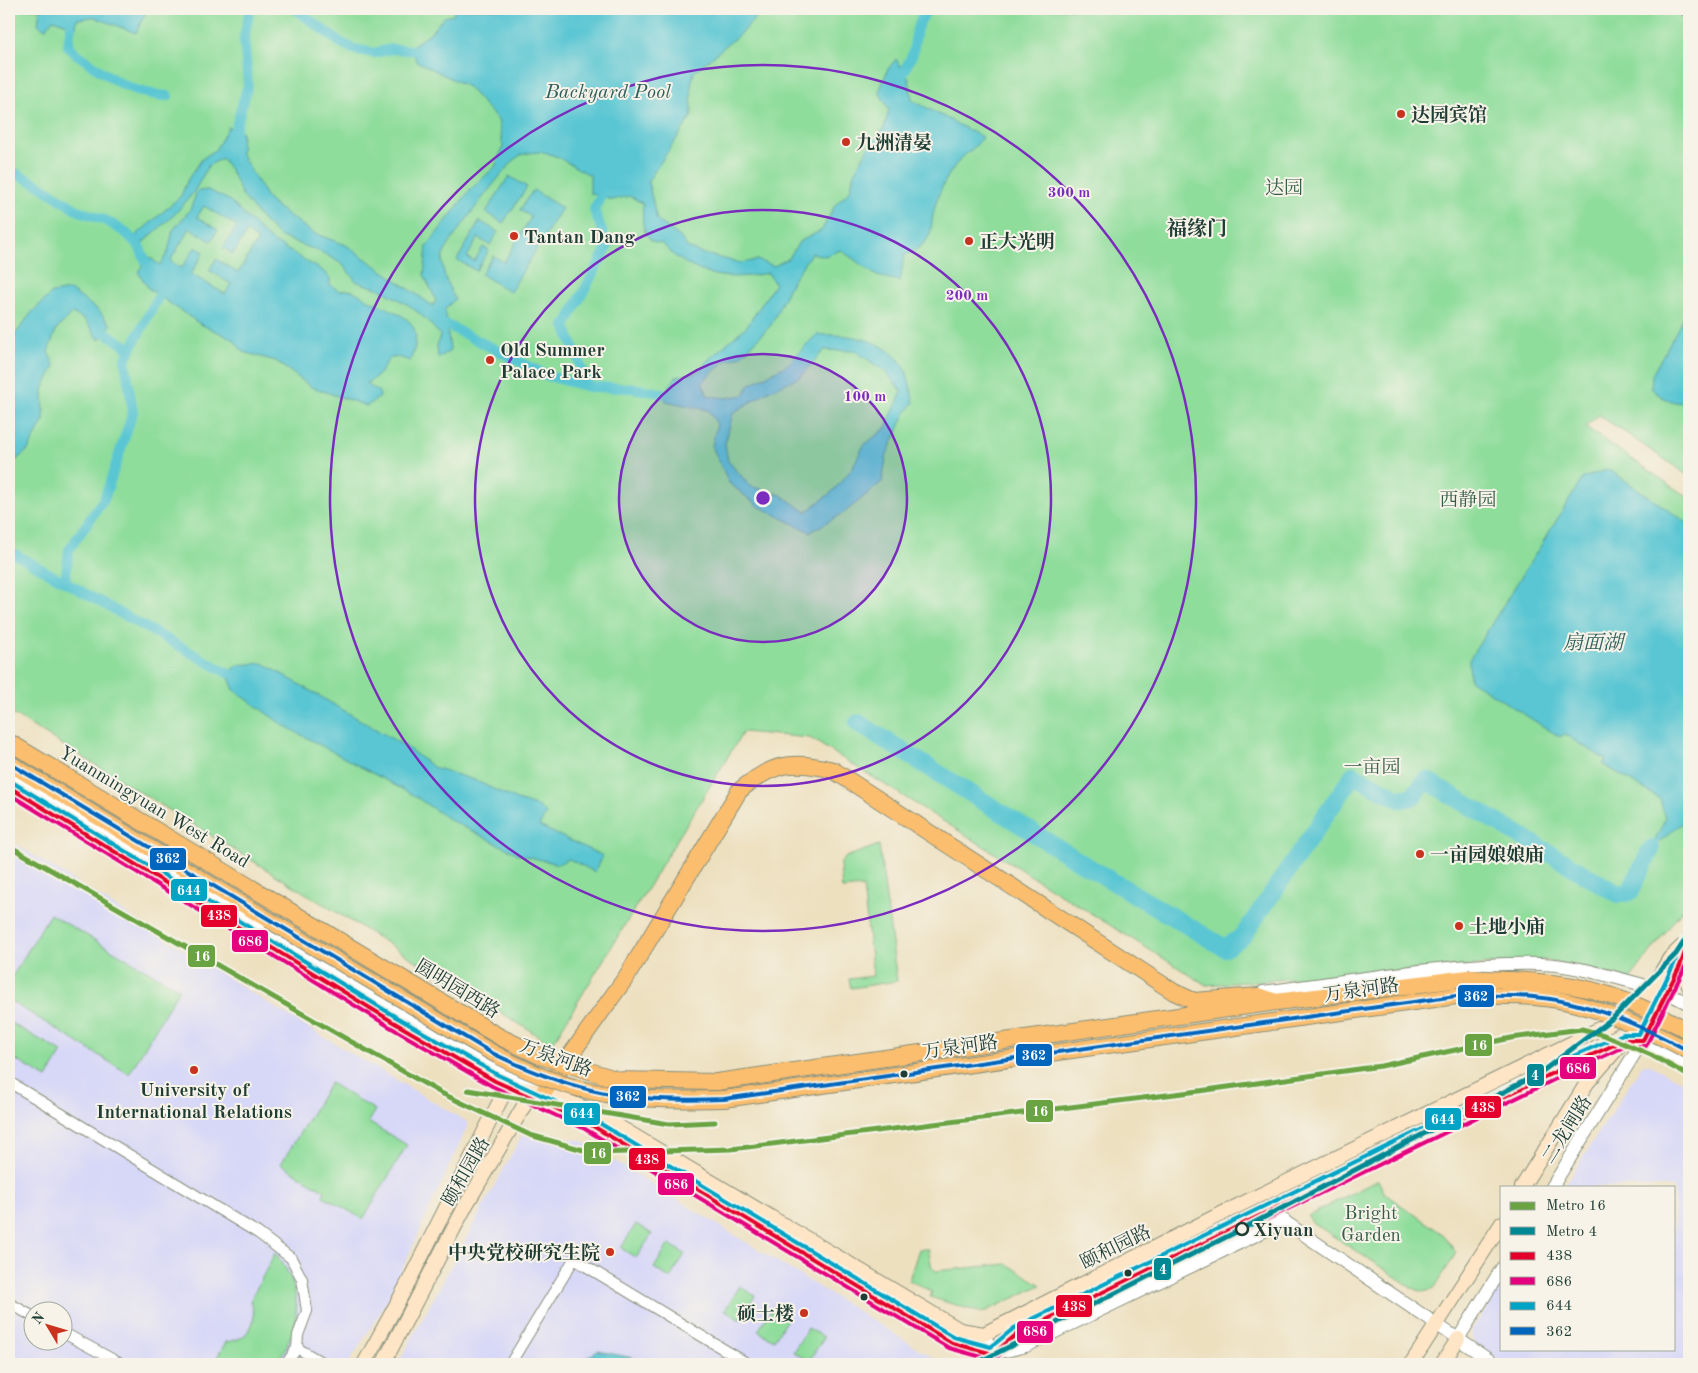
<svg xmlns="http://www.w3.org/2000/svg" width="1698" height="1373" font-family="'Old Standard TT','Noto Serif SC',serif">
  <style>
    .built { fill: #d7d7f8; fill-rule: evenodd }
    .green { fill: #8fdd9b; stroke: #578d68 }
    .water { fill: #5ac6d3; stroke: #3c8284; fill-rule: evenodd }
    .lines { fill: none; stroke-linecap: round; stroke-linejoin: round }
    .canal { stroke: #5ac6d3; stroke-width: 10 }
    .river { stroke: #5ac6d3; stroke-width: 18 }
    .minor-casing { stroke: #868e7a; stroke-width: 12 }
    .tertiary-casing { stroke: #868e7a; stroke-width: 14 }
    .secondary-casing { stroke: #868e7a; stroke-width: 16 }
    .trunk-casing { stroke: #868e7a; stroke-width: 18 }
    .minor { stroke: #fff; stroke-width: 10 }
    .tertiary { stroke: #fff; stroke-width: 12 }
    .secondary { stroke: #fde5c5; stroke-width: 14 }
    .trunk { stroke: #fbbe6e; stroke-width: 16 }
    .trunk-bridge-casing { stroke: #868e7a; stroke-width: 18; stroke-linecap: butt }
    .trunk-bridge { stroke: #fbbe6e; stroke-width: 16 }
    .bus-1-casing { stroke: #f7f3e8; stroke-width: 8 }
    .bus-2-casing { stroke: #f7f3e8; stroke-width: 8 }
    .bus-3-casing { stroke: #f7f3e8; stroke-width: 8 }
    .bus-4-casing { stroke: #f7f3e8; stroke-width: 8 }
    .bus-1 { stroke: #e4002b; stroke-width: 4 }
    .bus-2 { stroke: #e5007d; stroke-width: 4 }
    .bus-3 { stroke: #02a4c6; stroke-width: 4 }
    .bus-4 { stroke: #0065bd; stroke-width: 4 }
    .metro-1-casing { stroke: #f7f3e8; stroke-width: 9 }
    .metro-2-casing { stroke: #f7f3e8; stroke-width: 9 }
    .metro-1 { stroke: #69a342; stroke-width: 5 }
    .metro-2 { stroke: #008994; stroke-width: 5 }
    .ring { fill: none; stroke: #7b2cbf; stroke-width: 2.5 }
    .poi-dot { fill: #c8321e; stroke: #f7f3e8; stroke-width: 2 }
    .bus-dot { fill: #1f3d34; stroke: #f7f3e8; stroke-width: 2 }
    .stop-dot { fill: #f7f3e8; stroke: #1f3d34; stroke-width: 2.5 }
    .labels { text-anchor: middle; stroke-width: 4; stroke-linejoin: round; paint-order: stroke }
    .poi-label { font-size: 19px; font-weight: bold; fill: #1f3d34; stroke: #f7f3e8; text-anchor: start }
    .park-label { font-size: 19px; fill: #355d49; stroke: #f7f3e8 }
    .street-label { font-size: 19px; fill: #1f3d34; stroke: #f7f3e8 }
    .stop-label { font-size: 19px; font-weight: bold; fill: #1f3d34; stroke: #f7f3e8; text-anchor: start }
    .water-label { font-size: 20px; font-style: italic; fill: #2e5f5c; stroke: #f7f3e8 }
    .neighbourhood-label { font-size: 20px; font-weight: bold; fill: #1f3d34; stroke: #f7f3e8 }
    .centre { fill: #7b2cbf; stroke: #f7f3e8; stroke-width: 2.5 }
    .ring-label { font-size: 15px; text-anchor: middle; font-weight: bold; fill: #7b2cbf; stroke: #f7f3e8; stroke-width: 4; stroke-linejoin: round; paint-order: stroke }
    .line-badge { stroke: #f7f3e8; stroke-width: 2 }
    .badge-label { font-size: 14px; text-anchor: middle; font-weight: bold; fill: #fff }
  </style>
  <rect width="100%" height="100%" fill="#f7f3e8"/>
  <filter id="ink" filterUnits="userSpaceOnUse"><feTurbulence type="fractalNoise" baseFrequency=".02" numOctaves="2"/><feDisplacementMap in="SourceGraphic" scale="10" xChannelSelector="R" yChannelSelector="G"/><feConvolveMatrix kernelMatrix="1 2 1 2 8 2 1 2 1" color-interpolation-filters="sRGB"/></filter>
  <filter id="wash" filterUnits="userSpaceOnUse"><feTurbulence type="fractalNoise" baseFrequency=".0096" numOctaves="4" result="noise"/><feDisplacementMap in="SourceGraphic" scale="20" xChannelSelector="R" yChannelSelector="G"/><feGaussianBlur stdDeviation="1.12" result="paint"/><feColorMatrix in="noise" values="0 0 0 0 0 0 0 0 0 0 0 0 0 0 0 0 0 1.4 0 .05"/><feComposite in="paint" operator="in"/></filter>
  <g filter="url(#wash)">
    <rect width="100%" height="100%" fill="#ede0bf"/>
    <!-- built -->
    <g class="built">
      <path d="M9,840l281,177 179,106 -81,177 -40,64h-339zM32,1310h30v30h-30z"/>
      <polygon points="1648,1064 1689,1085 1689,1364 1506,1364 1474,1343 1470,1333 1502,1284 1502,1349 1674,1349 1674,1187 1564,1187 1642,1065"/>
      <polygon points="522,1135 581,1140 943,1364 398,1364"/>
    </g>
    <!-- green -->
    <g class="green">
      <polygon points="9,9 1684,9 1689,14 1689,476 1599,415 1585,427 1689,498 1689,901 1630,979 1546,960 1206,985 810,738 743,732 552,1044 9,712"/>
      <polygon points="879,845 897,981 851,988 849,979 873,976 863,887 842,889 840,864 846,857"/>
      <polygon points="50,914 179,989 129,1074 9,1000 9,982"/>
      <polygon points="9,1022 62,1052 47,1078 9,1056"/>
      <polygon points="330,1083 375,1110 368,1122 407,1145 363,1219 323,1196 325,1191 281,1164"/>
      <polygon points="1378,1180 1385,1194 1444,1235 1456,1253 1434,1289 1423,1292 1416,1290 1313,1223 1308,1216"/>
      <polygon points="636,1224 652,1234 636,1258 621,1248"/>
      <polygon points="669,1244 685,1254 670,1278 654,1268"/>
      <polygon points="919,1249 928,1249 932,1268 936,1271 1007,1264 1041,1285 982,1313 930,1297 932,1292 909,1280"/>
      <path d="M275,1253c30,37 27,73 1,111h-63l13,-22c23,-2 34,-21 24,-41z"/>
      <polygon points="740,1286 755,1296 740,1320 725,1310"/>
      <polygon points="773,1307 789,1316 774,1340 758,1331"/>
      <polygon points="808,1328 824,1337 809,1361 793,1352"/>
    </g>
    <!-- water -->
    <g class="water">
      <polygon points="40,9 147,9 136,33 94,17 77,19 76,27 53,19 45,29 38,24"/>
      <path d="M455,9h309l-23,24 -47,39 -3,13 1,31 -44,65 9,39 23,17 7,10 13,6 41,10 16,-3 17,6 15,-8 10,-16 23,-12 13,-25 15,-14 4,-18 14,-25 16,-20 5,-18 -10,-18 9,-23 8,-10 13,20 3,21 70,37c-9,15 -15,14 -24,25 -8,9 -18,27 -21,38 -11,30 4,38 -33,56l-4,25 -23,-5 -36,-26 -16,6 -14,-3 -20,30 -20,42 -30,31 -17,6 -22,20 6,14 18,2 18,-3 5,-10 38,-20 29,-30c32,-1 66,2 87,30 6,9 8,27 11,37l-9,12 -18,40 -5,28 -37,30 -35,20 -52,-26 -29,-23 -17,-37 5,-22 -9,-14 -42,-9 -2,-7 12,-17 21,-5 12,-13 38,-33 28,-42 -7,-11c-38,7 -60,6 -92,-16 -5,-3 -9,-10 -14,-13 -2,-1 -5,-1 -8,-2 -13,-8 -12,-25 -11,-38l-13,-8 -18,4 -22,-7v-18c-11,-5 -38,-23 -48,-23 -6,0 -18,1 -23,4 -10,5 -73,88 -76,100 -3,12 6,33 12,43l-10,10 5,42 -12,7 -1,-12 3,-11 -12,-14 -18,-15 -30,-17 -23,-7 -15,-18 -19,-11 -44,-17 -15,-14 -22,-27 -11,-24 -9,-13 -14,8 -14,26 -20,23 -35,31 -7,-7 49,-43 7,-17 14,-20 14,-10 12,-22 14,5 -1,22 28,47 44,32 33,12 87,61 3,-6 -12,-25 3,-29 43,-56 25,-23 8,-20 -5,-27 -30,-33 -52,-26 -4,-15 18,-13 14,-16 9,-2zM824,350l31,1 31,21 16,20 -17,37 -21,16 -13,25 -19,22 -26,20 -25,-17 -31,-9 -22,-25 -3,-17 8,-31 35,-22 32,-14z"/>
      <polygon points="509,176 527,187 503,223 486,212"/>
      <path d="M208,190l21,10 40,39 54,32 7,7v7l10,6c15,-4 19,5 31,10 30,14 57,19 39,60 -26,-10 -20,2 -33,15 -3,3 -7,5 -11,7l13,9 1,5 -13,9 -56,-19 -35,-26 -33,-9 -10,-13 -33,-15 -51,-35 -11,-17 11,-15 11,8 8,-13 5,-22 17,-20 7,-19zM204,206l33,20 -14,22 10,6 14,-22 11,8 -20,33 -22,-14 -7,11 22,14 -6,10 -34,-20 13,-22 -9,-5 -13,21 -12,-7 20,-33 21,13 7,-11 -21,-13z"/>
      <polygon points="533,190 562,208 510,292 481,274 493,256 504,262 531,217 520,210"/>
      <polygon points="480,221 498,232 490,245 478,238 467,257 474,261 483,247 489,250 476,271 457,260"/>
      <polygon points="70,290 98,310 111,325 99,340 85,320 72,313 56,330 48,352 55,366 43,389 44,420 28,450 9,466 9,343 32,312 52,293"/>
      <path d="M1689,308v95c-17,0 -26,-3 -38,-15l1,-13z"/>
      <polygon points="1608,469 1689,524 1689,817 1651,849 1665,819 1660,799 1603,764 1606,760 1564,734 1560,737 1470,680 1469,660 1583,478"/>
      <polygon points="263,663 406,747 433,767 474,780 517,800 539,807 546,814 539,826 603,856 595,872 569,859 558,864 518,854 450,820 413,795 283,725 234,690 227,673 238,665"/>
      <polygon points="598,1351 633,1358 642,1364 622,1364 608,1360 594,1364 583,1364 589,1356"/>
    </g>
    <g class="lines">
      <!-- canal -->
      <g class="canal">
        <polyline points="295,9 338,41 353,49 374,53 392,49 425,51"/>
        <path d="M71,26l-3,20 7,7c32,22 52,41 93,43"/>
        <polyline points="899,82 913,53 917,28 927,9"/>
        <polyline points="233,137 248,85 244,38 250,9"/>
        <polyline points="9,170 39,185 77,210 107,221 126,233 139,246 151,273"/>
        <polyline points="439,321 548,376 589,387 632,388 678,396"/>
        <polyline points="105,332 130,349"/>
        <polyline points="589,387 565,326 608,246 594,210 606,185"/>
        <polyline points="9,551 65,582 69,550 105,497 133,412 125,360 164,286"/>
        <polyline points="65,582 227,673"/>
      </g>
      <!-- river -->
      <polyline class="river" points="858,723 1080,862 1225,948 1243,936 1353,775 1400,799 1412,797 1426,780 1618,894 1630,892 1651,849"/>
    </g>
  </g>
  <g filter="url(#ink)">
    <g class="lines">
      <!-- minor casing -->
      <g class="minor-casing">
        <g id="minor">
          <polyline points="1684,9 1689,14"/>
          <polyline points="9,1082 258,1233 291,1258 302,1279 307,1311 298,1335 297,1348 286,1364"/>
          <polyline points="9,1303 32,1316"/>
          <polyline points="62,1332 121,1364"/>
          <polyline points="297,1348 325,1364"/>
          <polyline points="510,1364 574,1259 748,1364"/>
        </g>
      </g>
      <!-- tertiary casing -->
      <g class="tertiary-casing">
        <g id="tertiary">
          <polyline points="9,774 520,1082 535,1088"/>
          <polyline points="9,787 314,974 507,1087"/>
          <path d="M1263,992c88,-11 189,-30 277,-28 38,1 75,14 111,23"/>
          <polyline points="1639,1008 1666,992 1689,1004"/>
          <polyline points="1636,1040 1643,1040 1689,1066"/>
          <polyline points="1552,1187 1643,1040"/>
          <polyline points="1278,1217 1495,1364"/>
          <polyline points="984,1334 993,1354"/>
          <polyline points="1458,1339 1502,1268"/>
          <polyline points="993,1354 1026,1346 1285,1221"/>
        </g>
      </g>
      <!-- secondary casing -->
      <g class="secondary-casing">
        <g id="secondary">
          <polyline points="1682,965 1689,986"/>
          <polyline points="1635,1016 1670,958 1689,940"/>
          <path d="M1643,1040c14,-34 36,-64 46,-99"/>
          <polyline points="507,1087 544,1092 594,1112 960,1330 984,1334 1211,1219 1574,1042 1639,1008"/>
          <polyline points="522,1094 588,1123 952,1343 993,1354 1017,1334 1625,1040"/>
          <polyline points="1522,1187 1587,1083 1621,1044"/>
          <polyline points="364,1364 406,1287 507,1087"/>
          <polyline points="383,1364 466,1205 529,1097"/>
          <polyline points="1411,1364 1502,1223"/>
          <polyline points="1442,1364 1458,1339"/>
        </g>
      </g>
      <!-- trunk casing -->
      <g class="trunk-casing">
        <g id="trunk">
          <polyline points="9,742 280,905"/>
          <polyline points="9,763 269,920"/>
          <polyline points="717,1082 1276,1002 1468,978"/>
          <path d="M544,1092l83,-116 112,-185c32,-27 52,-32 94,-21l341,222 20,9 65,-5 17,6"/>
          <polyline points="724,1099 1456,996"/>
        </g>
      </g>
      <!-- minor -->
      <use href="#minor" class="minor"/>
      <!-- tertiary -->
      <use href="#tertiary" class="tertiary"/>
      <!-- secondary -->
      <use href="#secondary" class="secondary"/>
      <!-- trunk -->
      <use href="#trunk" class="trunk"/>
      <!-- trunk-bridge casing -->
      <g class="trunk-bridge-casing">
        <g id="trunk-bridge">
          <polyline points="280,905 500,1037 540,1056 619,1080 717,1082"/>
          <path d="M269,920c52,31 104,62 156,93 50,30 99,62 156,76 48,12 95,11 143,10"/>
          <path d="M1468,978c31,2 62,2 92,6 45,5 90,26 129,47"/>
          <path d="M1456,996c37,0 76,-2 112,6 42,10 83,29 121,49"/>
        </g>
      </g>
      <!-- trunk-bridge -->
      <use href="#trunk-bridge" class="trunk-bridge"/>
      <!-- bus-1 casing -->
      <g class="bus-1-casing">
        <polyline id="bus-1" points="9,787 393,1022 495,1081 588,1123 952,1343 993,1354 1017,1334 1565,1067 1625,1040 1643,1040 1680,966 1689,941"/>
      </g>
      <!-- bus-2 casing -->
      <g class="bus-2-casing">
        <polyline id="bus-2" points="9,794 390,1027 492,1086 585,1129 949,1348 993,1360 1020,1339 1568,1073 1626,1046 1646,1046 1689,959"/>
      </g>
      <!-- bus-3 casing -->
      <g class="bus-3-casing">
        <polyline id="bus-3" points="12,782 396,1017 498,1075 591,1118 954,1337 991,1347 1014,1328 1562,1061 1623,1034 1639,1034 1674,964 1683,939"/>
      </g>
      <!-- bus-4 casing -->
      <g class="bus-4-casing">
        <path id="bus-4" d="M9,763l481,289c86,42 139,51 234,47l732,-103c33,0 67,-2 100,4 47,8 91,29 133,51"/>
      </g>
      <!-- bus-1 -->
      <use href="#bus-1" class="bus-1"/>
      <!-- bus-2 -->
      <use href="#bus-2" class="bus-2"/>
      <!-- bus-3 -->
      <use href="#bus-3" class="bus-3"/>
      <!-- bus-4 -->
      <use href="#bus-4" class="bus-4"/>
      <!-- metro-1 casing -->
      <g class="metro-1-casing">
        <g id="metro-1">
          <polyline points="9,846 441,1093 530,1135 594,1153 731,1149 1199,1091 1381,1066 1511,1038 1582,1029 1604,1035 1651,1055 1689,1076"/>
          <polyline points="468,1090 669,1124 715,1122"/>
        </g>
      </g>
      <!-- metro-2 casing -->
      <g class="metro-2-casing">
        <polyline id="metro-2" points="975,1364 1242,1229 1540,1073 1614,1017 1676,954 1689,934"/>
      </g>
      <!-- metro-1 -->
      <use href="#metro-1" class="metro-1"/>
      <!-- metro-2 -->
      <use href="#metro-2" class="metro-2"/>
    </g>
  </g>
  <!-- distance rings -->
  <circle cx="763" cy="498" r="144" fill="#7b2cbf" fill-opacity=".12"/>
  <g class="ring">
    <circle cx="763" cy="498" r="144"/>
    <circle cx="763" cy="498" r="288"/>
    <circle cx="763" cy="498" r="433"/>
  </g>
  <!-- markers -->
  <g class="poi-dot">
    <circle cx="1401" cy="114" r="5"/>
    <circle cx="846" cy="142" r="5"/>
    <circle cx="514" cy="236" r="5"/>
    <circle cx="969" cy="241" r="5"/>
    <circle cx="490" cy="360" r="5"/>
    <circle cx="1420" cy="854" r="5"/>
    <circle cx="1459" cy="926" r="5"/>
    <circle cx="194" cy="1070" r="5"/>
    <circle cx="610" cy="1252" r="5"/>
    <circle cx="804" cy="1313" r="5"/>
  </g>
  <g class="bus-dot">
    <circle cx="904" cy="1074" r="4.5"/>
    <circle cx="1128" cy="1273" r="4.5"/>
    <circle cx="864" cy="1297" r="4.5"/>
  </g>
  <circle class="stop-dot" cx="1242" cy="1229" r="6"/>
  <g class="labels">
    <!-- poi labels -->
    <g class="poi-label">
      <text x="1411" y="121">达园宾馆</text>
      <text x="856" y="149">九洲清晏</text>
      <text x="524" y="243">Tantan Dang</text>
      <text x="979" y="248">正大光明</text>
      <text x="500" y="356">Old Summer<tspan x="500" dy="22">Palace Park</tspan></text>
      <text x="1430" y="861">一亩园娘娘庙</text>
      <text x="1469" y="933">土地小庙</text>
      <text x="194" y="1096" text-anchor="middle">University of<tspan x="194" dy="22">International Relations</tspan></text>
      <text x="600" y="1259" text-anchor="end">中央党校研究生院</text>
      <text x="794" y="1320" text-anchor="end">硕士楼</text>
    </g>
    <!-- park labels -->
    <g class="park-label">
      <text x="1284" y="194">达园</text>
      <text x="1468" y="506">西静园</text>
      <text x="1372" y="773">一亩园</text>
      <text x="1371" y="1219">Bright<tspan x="1371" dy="22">Garden</tspan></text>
    </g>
    <!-- street labels -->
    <g class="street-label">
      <text transform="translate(155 806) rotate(31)" y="7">Yuanmingyuan West Road</text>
      <text transform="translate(458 988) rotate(31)" y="7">圆明园西路</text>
      <text transform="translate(1361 989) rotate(-8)" y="7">万泉河路</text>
      <text transform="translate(960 1046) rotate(-8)" y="7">万泉河路</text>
      <text transform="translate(556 1057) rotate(20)" y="7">万泉河路</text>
      <text transform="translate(1566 1129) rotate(-58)" y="7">二龙闸路</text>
      <text transform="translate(465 1171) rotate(-60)" y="7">颐和园路</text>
      <text transform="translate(1115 1246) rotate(-26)" y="7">颐和园路</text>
    </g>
    <!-- stop labels -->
    <g class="stop-label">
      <text x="1253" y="1236">Xiyuan</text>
    </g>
    <!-- water labels -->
    <g class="water-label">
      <text x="608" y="98">Backyard Pool</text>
      <text x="1593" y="649">扇面湖</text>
    </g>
    <!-- neighbourhood labels -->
    <g class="neighbourhood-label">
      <text x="1197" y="235">福缘门</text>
    </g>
  </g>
  <circle cx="763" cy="498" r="8" class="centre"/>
  <g class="ring-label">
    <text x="1069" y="197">300 m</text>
    <text x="967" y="300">200 m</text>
    <text x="865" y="401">100 m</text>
  </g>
  <g class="line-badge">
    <rect x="149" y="847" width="38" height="24" rx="5" fill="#0065bd"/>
    <rect x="170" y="878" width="38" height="24" rx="5" fill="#02a4c6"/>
    <rect x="200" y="904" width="38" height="24" rx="5" fill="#e4002b"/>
    <rect x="231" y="929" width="38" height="24" rx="5" fill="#e5007d"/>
    <rect x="187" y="944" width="29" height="24" rx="5" fill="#69a342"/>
    <rect x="1457" y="984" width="38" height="24" rx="5" fill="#0065bd"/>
    <rect x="1464" y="1033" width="29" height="24" rx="5" fill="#69a342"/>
    <rect x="1015" y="1043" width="38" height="24" rx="5" fill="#0065bd"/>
    <rect x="1559" y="1056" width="38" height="24" rx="5" fill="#e5007d"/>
    <rect x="1526" y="1063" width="19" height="24" rx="5" fill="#008994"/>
    <rect x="609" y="1085" width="38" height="24" rx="5" fill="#0065bd"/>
    <rect x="1464" y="1095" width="38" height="24" rx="5" fill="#e4002b"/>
    <rect x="1025" y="1099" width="29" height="24" rx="5" fill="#69a342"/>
    <rect x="563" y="1102" width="38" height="24" rx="5" fill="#02a4c6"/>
    <rect x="1424" y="1107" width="38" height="24" rx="5" fill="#02a4c6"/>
    <rect x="583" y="1141" width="29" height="24" rx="5" fill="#69a342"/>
    <rect x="628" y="1147" width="38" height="24" rx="5" fill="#e4002b"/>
    <rect x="657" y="1172" width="38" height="24" rx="5" fill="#e5007d"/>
    <rect x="1153" y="1257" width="19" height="24" rx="5" fill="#008994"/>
    <rect x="1055" y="1294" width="38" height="24" rx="5" fill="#e4002b"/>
    <rect x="1016" y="1320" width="38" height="24" rx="5" fill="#e5007d"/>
  </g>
  <g class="badge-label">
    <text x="168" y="863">362</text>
    <text x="189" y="895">644</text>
    <text x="219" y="920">438</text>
    <text x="250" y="946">686</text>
    <text x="202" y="961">16</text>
    <text x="1476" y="1001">362</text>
    <text x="1479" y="1050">16</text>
    <text x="1034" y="1060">362</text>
    <text x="1578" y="1073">686</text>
    <text x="1535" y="1080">4</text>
    <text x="628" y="1101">362</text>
    <text x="1483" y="1112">438</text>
    <text x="1040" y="1116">16</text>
    <text x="582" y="1118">644</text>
    <text x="1443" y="1124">644</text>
    <text x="598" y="1158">16</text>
    <text x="647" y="1164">438</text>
    <text x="676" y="1189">686</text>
    <text x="1163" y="1274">4</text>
    <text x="1074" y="1311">438</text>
    <text x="1035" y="1336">686</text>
  </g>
  <!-- margin -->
  <rect width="1698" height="1373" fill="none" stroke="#f7f3e8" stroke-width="30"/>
  <!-- legend -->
  <rect x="1500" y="1186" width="175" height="165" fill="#f7f3e8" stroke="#a1aaa0"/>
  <rect x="1510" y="1202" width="25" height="8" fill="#69a342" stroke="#a1aaa0"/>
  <text x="1546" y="1210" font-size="15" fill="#1f3d34">Metro 16</text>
  <rect x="1510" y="1227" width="25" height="8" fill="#008994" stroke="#a1aaa0"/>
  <text x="1546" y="1236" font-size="15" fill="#1f3d34">Metro 4</text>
  <rect x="1510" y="1252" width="25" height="8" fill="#e4002b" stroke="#a1aaa0"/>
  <text x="1546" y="1260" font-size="15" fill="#1f3d34">438</text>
  <rect x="1510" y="1277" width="25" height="8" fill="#e5007d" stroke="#a1aaa0"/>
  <text x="1546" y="1286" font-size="15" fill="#1f3d34">686</text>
  <rect x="1510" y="1302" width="25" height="8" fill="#02a4c6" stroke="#a1aaa0"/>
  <text x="1546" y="1310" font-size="15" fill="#1f3d34">644</text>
  <rect x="1510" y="1327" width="25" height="8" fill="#0065bd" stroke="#a1aaa0"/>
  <text x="1546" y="1336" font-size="15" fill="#1f3d34">362</text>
  <!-- north arrow -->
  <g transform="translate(48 1326) rotate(308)"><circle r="24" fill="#f7f3e8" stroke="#a1aaa0"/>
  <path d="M0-4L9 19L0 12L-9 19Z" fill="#c8321e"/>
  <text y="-8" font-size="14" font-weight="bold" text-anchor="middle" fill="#1f3d34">N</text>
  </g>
</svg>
